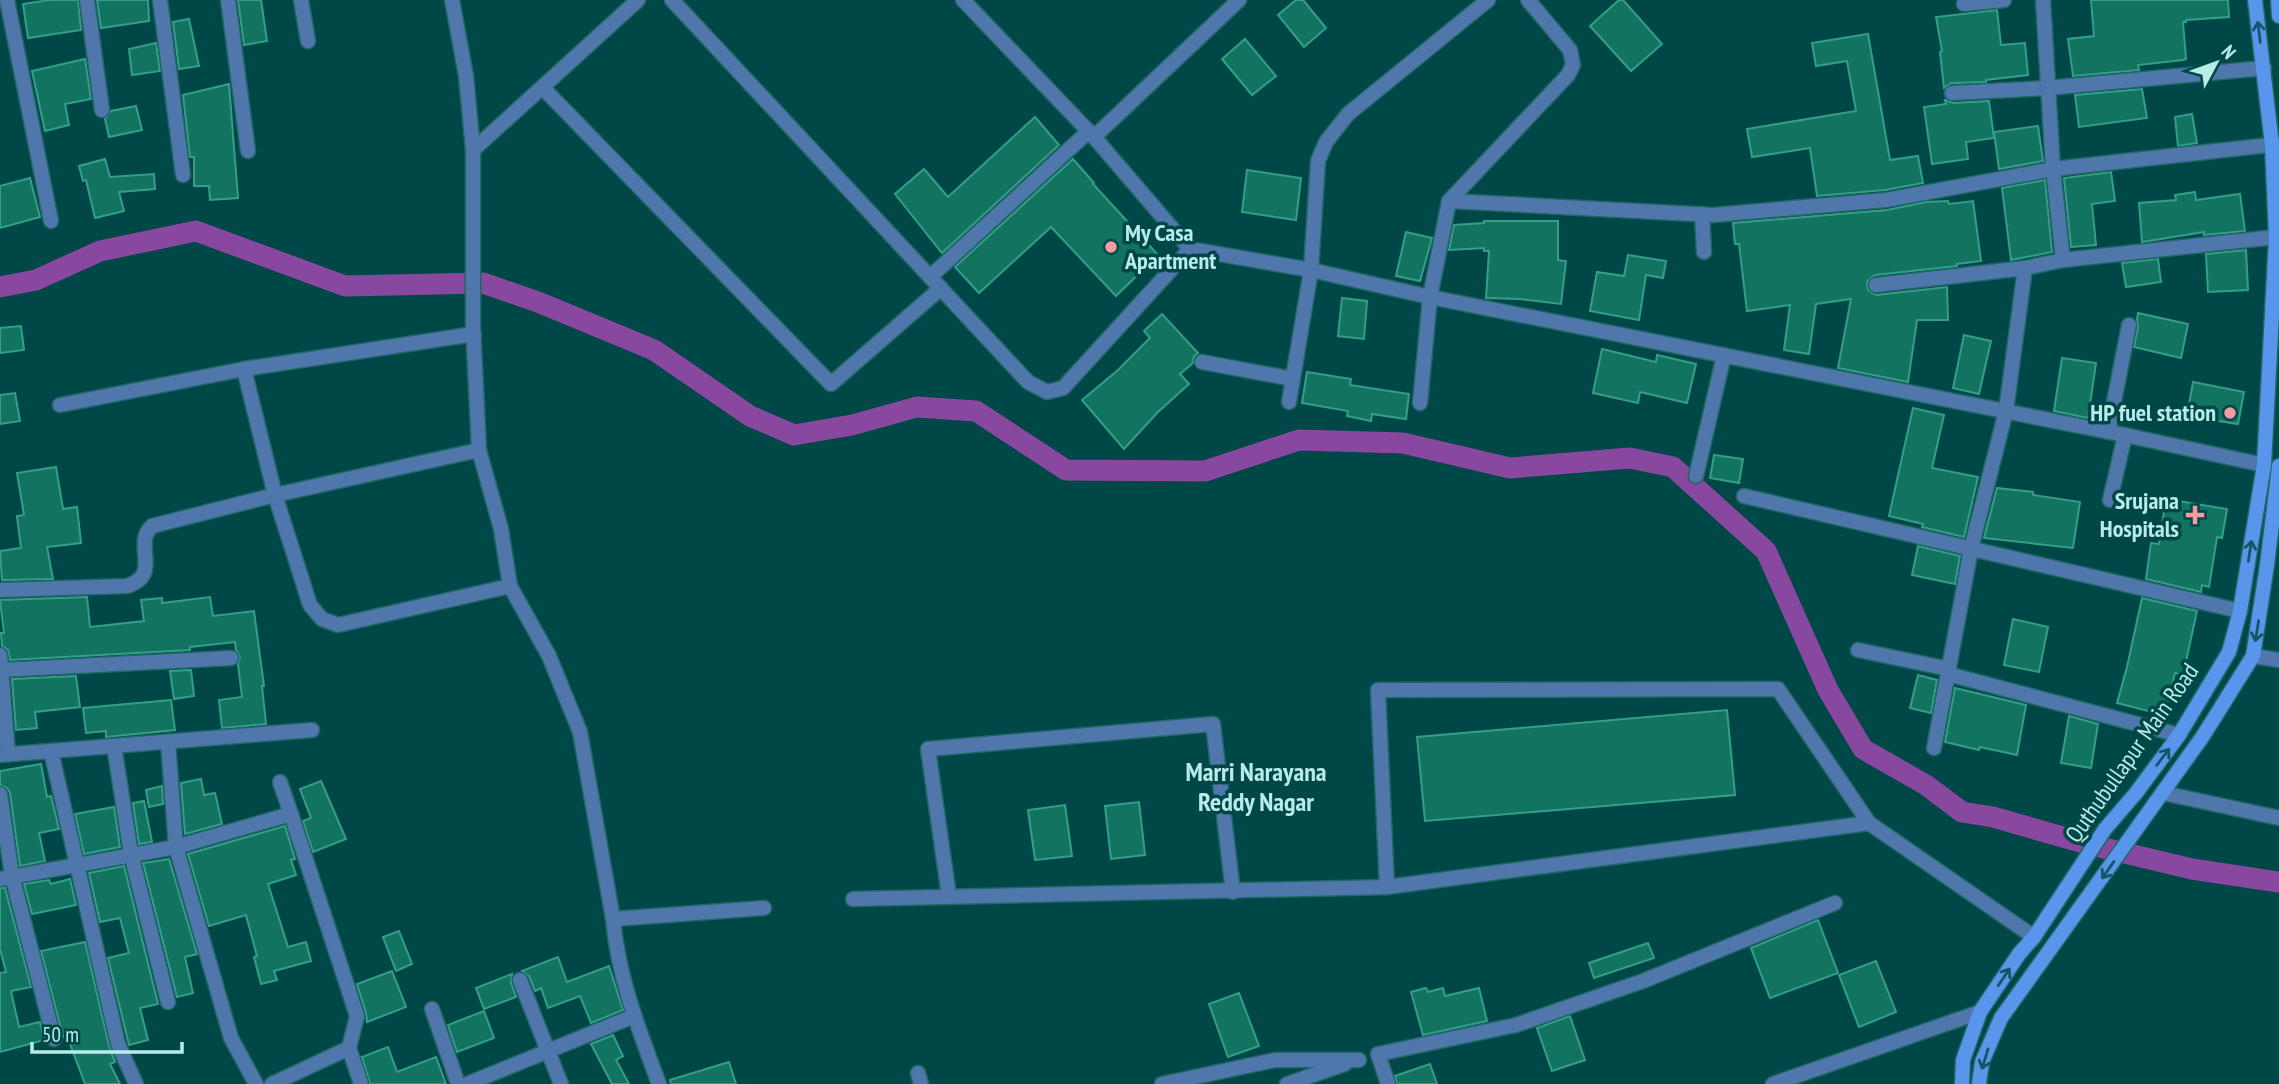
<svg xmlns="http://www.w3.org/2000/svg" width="2279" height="1084" font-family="'PT Sans Narrow',sans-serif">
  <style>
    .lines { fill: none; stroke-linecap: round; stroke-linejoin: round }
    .canal { stroke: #8848a0; stroke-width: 21 }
    .building { fill: #127361; stroke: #349f89; stroke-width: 2 }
    .minor-casing { stroke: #216565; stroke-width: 17 }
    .secondary-casing { stroke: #216565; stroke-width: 17 }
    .minor { stroke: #5077ac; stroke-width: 14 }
    .secondary { stroke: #5796ea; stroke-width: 14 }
    .oneway { stroke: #115768 }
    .poi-dot { fill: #f49aa0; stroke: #004748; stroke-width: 2.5 }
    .labels { text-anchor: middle; stroke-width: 7; stroke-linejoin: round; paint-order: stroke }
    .poi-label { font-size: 24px; font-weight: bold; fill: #b9ebeb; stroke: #004748; text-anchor: end }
    .street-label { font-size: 24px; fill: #b9ebeb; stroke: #004748 }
    .neighbourhood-label { font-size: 26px; font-weight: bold; fill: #b9ebeb; stroke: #004748 }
  </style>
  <rect width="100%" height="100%" fill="#004748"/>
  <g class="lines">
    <!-- canal -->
    <polyline class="canal" points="0,287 36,280 100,251 196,231 345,286 483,283 538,302 654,350 750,416 794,435 852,425 917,407 976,411 1066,470 1205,471 1299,440 1403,443 1510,468 1630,458 1673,467 1766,551 1828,690 1863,749 1926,785 1962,812 1993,817 2087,844 2192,869 2279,882"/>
  </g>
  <!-- building -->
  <g class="building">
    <polygon points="49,0 78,0 81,30 28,38 23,4"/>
    <polygon points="97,0 148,0 149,21 101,28"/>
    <polygon points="238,0 261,0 267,41 244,45"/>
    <polygon points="1296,0 1303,0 1326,28 1304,47 1278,15"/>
    <polygon points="1619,0 1623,0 1662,44 1631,71 1590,26"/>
    <polygon points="2091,0 2228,0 2229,17 2186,20 2186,22 2183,22 2186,59 2183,60 2138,65 2139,70 2073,76 2068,39 2094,36"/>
    <polygon points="1997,10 2001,45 2025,43 2028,75 1986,80 1986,82 1951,83 1944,88 1940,52 1942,51 1936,17"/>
    <polygon points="189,19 199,66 179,69 173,22"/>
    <polygon points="1868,34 1890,160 1918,156 1923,183 1885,190 1817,196 1810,148 1752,157 1747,129 1856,111 1847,61 1816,66 1812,43"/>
    <polygon points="1245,39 1276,76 1252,95 1222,59"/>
    <polygon points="156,43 160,71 132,75 129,49"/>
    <polygon points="85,59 91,99 65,104 69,125 45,131 32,71"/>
    <polygon points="229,84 238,198 210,200 209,186 194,186 194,157 190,157 183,95"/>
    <polygon points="2142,89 2147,118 2079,127 2075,95"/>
    <polygon points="1945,100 1953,103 1989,101 1994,138 1966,142 1968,159 1932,164 1924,107 1946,104"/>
    <polygon points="136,106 142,130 109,137 105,119 111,111"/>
    <polygon points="2192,114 2197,143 2178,146 2175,117"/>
    <polygon points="1035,117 1059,145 942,253 895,194 924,169 948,197"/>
    <polygon points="2038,126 2043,161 1999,169 1994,132"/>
    <polygon points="105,159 110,177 154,174 155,189 119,192 124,211 95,218 86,180 83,181 79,166"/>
    <polygon points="1073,159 1094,183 1093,184 1158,255 1116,296 1051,227 979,293 955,267"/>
    <polygon points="1247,170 1301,178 1296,220 1242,212"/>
    <polygon points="2111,172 2115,201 2092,204 2096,245 2071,247 2064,178"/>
    <polygon points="30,178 40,217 0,228 0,186"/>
    <polygon points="2045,180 2052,252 2011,260 2002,188"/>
    <polygon points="2195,192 2196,200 2240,194 2245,231 2204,235 2204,232 2142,242 2139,203 2176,200 2175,195"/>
    <polygon points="1948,201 1949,204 1973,201 1981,261 1957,264 1957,266 1875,275 1867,282 1868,290 1876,295 1947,287 1948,320 1917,320 1908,382 1838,368 1851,299 1816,304 1809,354 1784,350 1790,305 1747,311 1739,244 1735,244 1733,223 1887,210 1926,202"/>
    <polygon points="1484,221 1558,221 1558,260 1566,261 1561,304 1520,299 1486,298 1489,251 1484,251 1484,248 1449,250 1454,225 1484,223"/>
    <polygon points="1406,232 1432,238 1420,281 1396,276"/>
    <polygon points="2246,250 2248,290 2208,292 2206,254"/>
    <polygon points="1628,255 1666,261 1663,278 1646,275 1639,320 1590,311 1597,272 1624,276"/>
    <polygon points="2158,259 2161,282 2126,287 2122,263"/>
    <polygon points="1342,298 1367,301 1364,339 1338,336"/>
    <polygon points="2138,313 2188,324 2181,358 2134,347 2138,327 2137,320"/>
    <polygon points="1162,314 1198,353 1194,356 1193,363 1180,374 1189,384 1157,413 1124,449 1082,400 1118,370 1150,338 1144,331"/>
    <polygon points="21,326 24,350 0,353 0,328"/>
    <polygon points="1964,335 1991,341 1979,394 1953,388"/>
    <polygon points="1602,349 1656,362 1657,355 1696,364 1687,403 1640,392 1638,403 1593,393"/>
    <polygon points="2062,358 2096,363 2088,418 2054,411"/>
    <polygon points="1307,372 1351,379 1350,385 1409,394 1406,419 1372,414 1371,421 1347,416 1348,411 1302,403"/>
    <polygon points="2193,382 2244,392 2238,424 2187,416"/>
    <polygon points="15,393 20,421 0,424 0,395"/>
    <polygon points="1913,408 1944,415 1932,468 1978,477 1964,537 1922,527 1923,524 1889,516"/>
    <polygon points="1714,455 1743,459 1739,483 1710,478"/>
    <polygon points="56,467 63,509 77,507 81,543 47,547 53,579 2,580 0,551 21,548 17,516 24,515 17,473"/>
    <polygon points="1997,488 2033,492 2033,495 2080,502 2073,548 1984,538"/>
    <polygon points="2166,499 2227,509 2222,538 2217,537 2209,587 2202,585 2201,592 2146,579 2151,543 2159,544"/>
    <polygon points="1918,546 1960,556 1955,584 1912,575"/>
    <polygon points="87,597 90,627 144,621 141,600 162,598 162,603 210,597 213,616 254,611 264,686 262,686 266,724 222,728 219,700 242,697 238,664 240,657 236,650 235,642 190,647 190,650 10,660 8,650 2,646 1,633 4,633 0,600"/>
    <polygon points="2142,598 2197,611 2183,675 2175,673 2164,715 2117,703 2127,667"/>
    <polygon points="2013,619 2048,627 2039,672 2004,665"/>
    <polygon points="191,670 194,696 174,699 170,671"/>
    <polygon points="1918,675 1937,680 1931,713 1910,708"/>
    <polygon points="76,676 80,707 35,712 37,728 16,730 12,679"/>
    <polygon points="1955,688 2026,705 2017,755 1980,747 1979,750 1945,742"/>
    <polygon points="171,700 175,730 106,737 106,731 86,733 83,708"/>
    <polygon points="1727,710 1735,795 1425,821 1417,737"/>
    <polygon points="2069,716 2098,724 2091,768 2061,763"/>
    <polygon points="41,764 47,797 51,796 59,829 39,833 45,861 20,866 10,793 7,788 0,785 0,771"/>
    <polygon points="201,779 204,795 215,793 222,824 185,834 181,783"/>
    <polygon points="321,781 346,839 313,852 303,821 311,818 300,789"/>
    <polygon points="162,786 163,804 149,807 146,790"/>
    <polygon points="144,801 152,842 139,844 133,803"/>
    <polygon points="1139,802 1145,855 1111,859 1105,806"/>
    <polygon points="1065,805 1072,856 1035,860 1028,810"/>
    <polygon points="114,807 120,847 84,854 75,814"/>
    <polygon points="285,826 295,859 291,860 296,875 268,884 288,947 306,942 311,961 274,971 277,980 261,984 254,957 257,956 246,915 209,926 188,854"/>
    <polygon points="169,859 197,954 185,957 193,993 177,997 143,863"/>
    <polygon points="124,866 158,1004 140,1008 148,1040 129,1045 108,958 129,953 120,918 100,922 89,873"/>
    <polygon points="70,879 76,905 32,914 24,884 49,880 51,884"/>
    <polygon points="0,888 5,888 31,987 11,991 19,1027 40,1022 44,1040 0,1052 0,973 6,972 0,949"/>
    <polygon points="1818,920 1838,973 1770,998 1751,948"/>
    <polygon points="399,931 412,964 396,971 383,937"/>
    <polygon points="85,942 109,1046 115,1062 110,1064 120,1084 85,1084 67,1036 63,1037 41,951"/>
    <polygon points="1648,943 1654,958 1594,978 1589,963"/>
    <polygon points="558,957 567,982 609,966 623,1010 591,1023 580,996 548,1008 541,988 535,991 529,976 522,971"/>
    <polygon points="1876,961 1896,1012 1859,1027 1839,975"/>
    <polygon points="392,971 406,1007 367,1022 366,1013 357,984"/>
    <polygon points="512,974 511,983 516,997 484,1009 476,988"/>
    <polygon points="1426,988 1428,992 1443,988 1445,996 1479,988 1487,1021 1423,1035 1411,992"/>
    <polygon points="1239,993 1259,1046 1228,1057 1209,1004"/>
    <polygon points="484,1011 494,1038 457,1052 448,1025"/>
    <polygon points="1570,1016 1585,1060 1552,1071 1537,1028"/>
    <polygon points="613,1035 623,1056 616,1060 629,1084 612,1084 591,1044"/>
    <polygon points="388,1047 397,1072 436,1057 446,1084 370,1084 362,1057"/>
    <polygon points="729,1062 736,1084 671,1084 670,1080"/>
    <polygon points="1430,1064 1437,1084 1397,1084 1395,1076"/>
  </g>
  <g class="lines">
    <!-- minor casing -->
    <g class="minor-casing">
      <g id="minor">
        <polyline points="7,0 51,221"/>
        <polyline points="87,0 102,110"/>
        <polyline points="160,0 183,175"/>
        <polyline points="228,0 248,151"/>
        <polyline points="301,0 308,41"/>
        <path d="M452,0l14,76 7,74v176l6,124 22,79 9,57 39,70 31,76 33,187c5,58 26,111 46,165"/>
        <polyline points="672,0 1028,382 1047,392 1063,388 1190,249"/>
        <polyline points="963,0 1094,137 1239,0"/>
        <polyline points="2043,0 2053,169 2279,144"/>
        <polyline points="1964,4 2004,0"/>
        <polyline points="543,88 831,384 941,288"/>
        <polyline points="1952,93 2047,88 2264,68"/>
        <polyline points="1094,137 1190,249 1311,270 1430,297 2125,435 2264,465"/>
        <polyline points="473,150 638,0"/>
        <polyline points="1449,201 1713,215 1886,200 2053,169 2063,260"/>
        <polyline points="1702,214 1704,252"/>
        <polyline points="930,277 1089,131"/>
        <polyline points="1876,285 2025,268 2063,260 2276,237"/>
        <polyline points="1202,362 1293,379"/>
        <polyline points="244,369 275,495 310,605 322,619 338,625 510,586"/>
        <polyline points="1289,402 1311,270 1318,161 1326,142 1348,114 1488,0"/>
        <polyline points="1420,403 1430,297 1449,201 1568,75 1573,65 1570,50 1528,0"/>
        <polyline points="60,405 244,369 474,334"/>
        <polyline points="2108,432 2129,325"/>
        <polyline points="1696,476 1724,355"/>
        <polyline points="1744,496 2240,611"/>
        <polyline points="2110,500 2125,435"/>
        <path d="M0,590l127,-4c36,-11 5,-42 25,-60l123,-31 204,-45"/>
        <polyline points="1858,650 1949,669"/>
        <polyline points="0,655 8,754"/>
        <polyline points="2253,656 2279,660"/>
        <polyline points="0,670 231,658"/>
        <polyline points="1948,674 2179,735"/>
        <polyline points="168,742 176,847 231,1038 256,1084"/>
        <polyline points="114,746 131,854 168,1002"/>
        <polyline points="1934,748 1971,549 2006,411 2025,268"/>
        <polyline points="51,751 118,1044 136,1084"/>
        <polyline points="0,755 312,730"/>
        <polyline points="280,782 291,814"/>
        <polyline points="2163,793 2279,818"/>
        <polyline points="0,794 12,876 54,1039"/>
        <polyline points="0,879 176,847 291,814 357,1016 349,1048 361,1084"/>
        <polyline points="1387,887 1869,823 2034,937"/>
        <polyline points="949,896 928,749 1213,724 1233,892"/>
        <polyline points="853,899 1387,887 1378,690 1778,689 1869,823"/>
        <polyline points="613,919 764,908"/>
        <polyline points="520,980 561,1084"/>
        <polyline points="432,1009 458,1084"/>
        <polyline points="918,1073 921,1084"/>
        <polyline points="272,1084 349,1048"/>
        <polyline points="467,1084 634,1016"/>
        <polyline points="1162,1084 1275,1060 1359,1060"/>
        <polyline points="1287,1084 1345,1064"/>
        <polyline points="1388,1084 1378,1054 1516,1025 1643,981 1835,903"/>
        <polyline points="1773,1084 1980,1012"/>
      </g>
    </g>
    <!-- secondary casing -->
    <g class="secondary-casing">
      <g id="secondary">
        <polyline points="2278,0 2279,16"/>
        <polyline points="1962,1084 1963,1060 1980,1012 2019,954 2034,937 2105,829 2136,793 2179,735 2229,652 2240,611 2264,465 2276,237 2272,145 2255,0"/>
        <polyline points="1979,1084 1982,1062 2001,1018 2203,736 2253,656 2267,565 2279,466"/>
      </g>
    </g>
    <!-- minor -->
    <use href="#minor" class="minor"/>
    <!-- secondary -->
    <use href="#secondary" class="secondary"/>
  </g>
  <!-- one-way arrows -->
  <defs><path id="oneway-shaft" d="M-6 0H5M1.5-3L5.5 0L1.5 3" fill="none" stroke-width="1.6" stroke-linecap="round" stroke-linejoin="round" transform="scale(1.75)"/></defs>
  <g class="oneway">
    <use href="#oneway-shaft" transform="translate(2259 32) rotate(-97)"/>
    <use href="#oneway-shaft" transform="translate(2250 551) rotate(-81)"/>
    <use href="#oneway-shaft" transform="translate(2257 631) rotate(99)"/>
    <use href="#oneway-shaft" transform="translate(2163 757) rotate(-53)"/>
    <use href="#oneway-shaft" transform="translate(2108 870) rotate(125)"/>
    <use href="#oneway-shaft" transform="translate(2004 977) rotate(-56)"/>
    <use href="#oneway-shaft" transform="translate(1985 1059) rotate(107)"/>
  </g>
  <!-- markers -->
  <g class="poi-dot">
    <circle cx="1111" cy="247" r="7"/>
    <circle cx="2230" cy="413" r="7"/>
    <path d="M2191.5 504.5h7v7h7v7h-7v7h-7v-7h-7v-7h7z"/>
  </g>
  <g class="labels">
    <!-- poi labels -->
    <g class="poi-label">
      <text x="1125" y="241" text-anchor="start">My Casa<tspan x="1125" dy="28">Apartment</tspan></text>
      <text x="2216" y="421">HP fuel station</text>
      <text x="2179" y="509">Srujana<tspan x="2179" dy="28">Hospitals</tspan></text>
    </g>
    <!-- street labels -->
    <g class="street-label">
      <text transform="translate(2132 753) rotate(-55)" y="8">Quthubullapur Main Road</text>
    </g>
    <!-- neighbourhood labels -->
    <g class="neighbourhood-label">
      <text x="1256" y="781">Marri Narayana<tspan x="1256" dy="30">Reddy Nagar</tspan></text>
    </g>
  </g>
  <!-- north arrow -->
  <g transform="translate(2216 63) rotate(49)" stroke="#004748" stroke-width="5" paint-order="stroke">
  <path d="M0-5L12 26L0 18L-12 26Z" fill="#b9ebeb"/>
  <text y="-10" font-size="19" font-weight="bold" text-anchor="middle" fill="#b9ebeb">N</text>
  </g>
  <!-- scale -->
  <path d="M32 1042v10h150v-10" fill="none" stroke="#b9ebeb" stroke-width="3.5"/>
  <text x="42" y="1042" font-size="21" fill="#b9ebeb" stroke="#004748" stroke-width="5" paint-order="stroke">50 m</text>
</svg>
